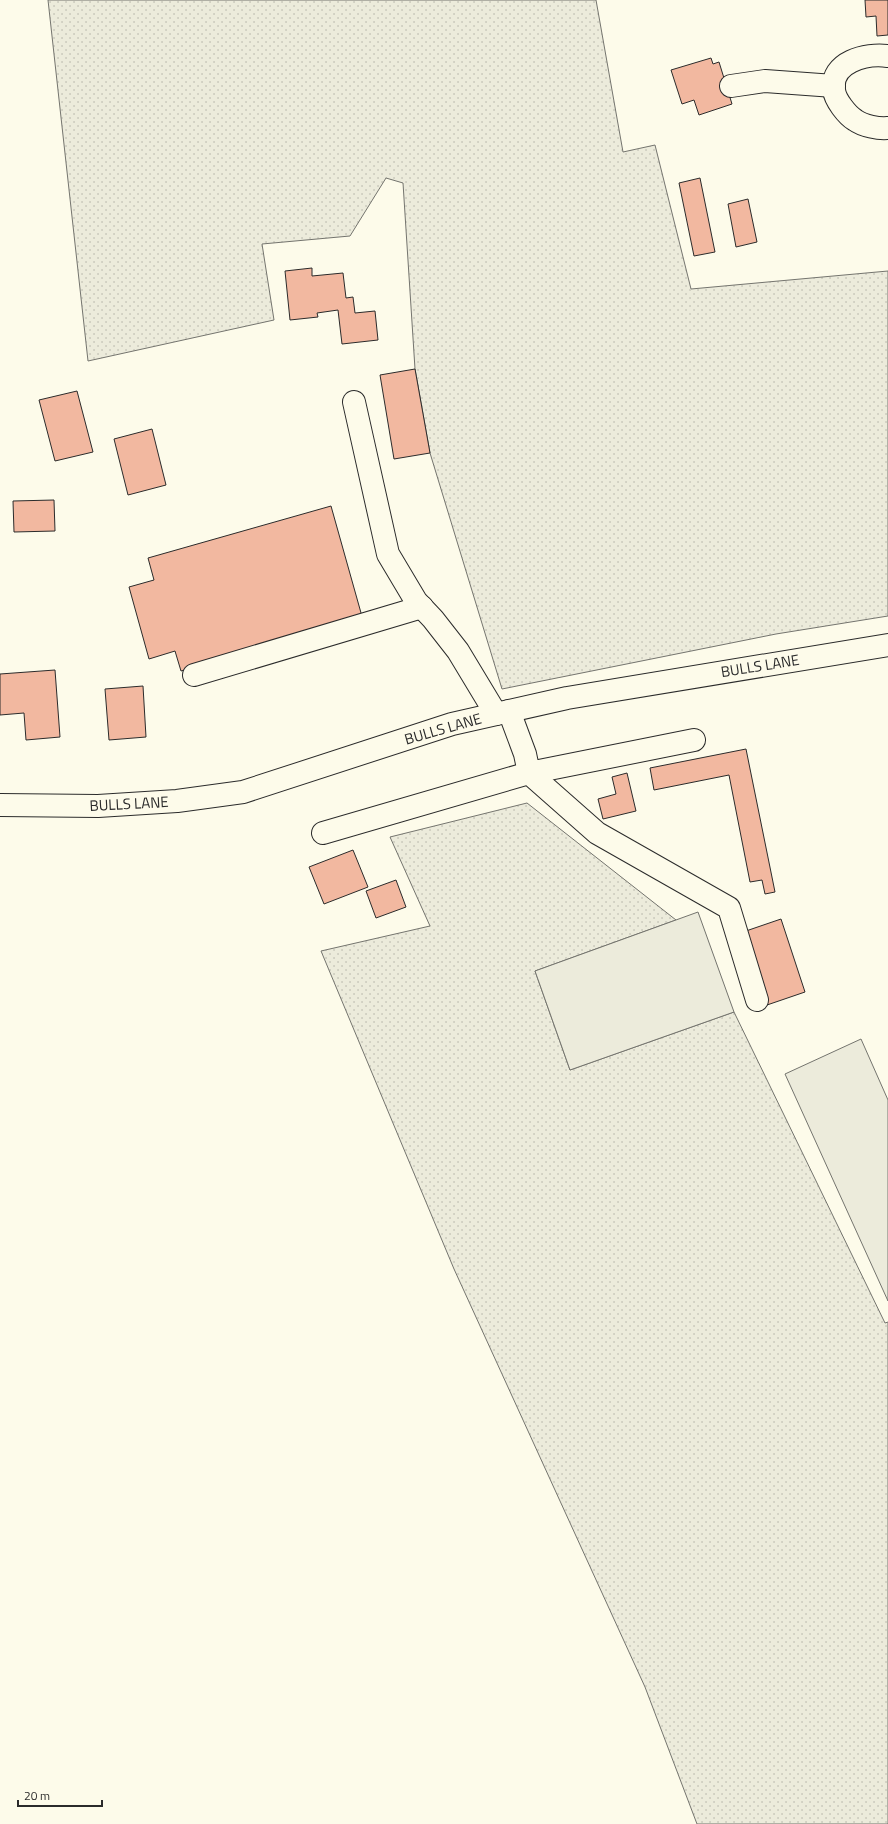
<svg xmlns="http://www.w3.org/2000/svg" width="888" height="1824" font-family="'Titillium Web',sans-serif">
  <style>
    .grass { fill: url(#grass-dots); stroke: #74746e }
    .park { fill: #ecebdb; stroke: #74746e }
    .building { fill: #f2b8a0; stroke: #2b2b2b }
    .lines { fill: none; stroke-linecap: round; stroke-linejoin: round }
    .minor-casing { stroke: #2b2b2b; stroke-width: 24 }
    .minor { stroke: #fdfbea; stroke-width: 22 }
    .labels { text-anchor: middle; stroke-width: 3; stroke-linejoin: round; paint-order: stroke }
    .street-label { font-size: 15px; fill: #2b2b2b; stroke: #fdfbea }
  </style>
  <defs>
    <pattern id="grass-dots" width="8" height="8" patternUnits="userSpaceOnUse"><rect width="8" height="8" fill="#ecebdb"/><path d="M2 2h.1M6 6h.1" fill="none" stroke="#cbcabc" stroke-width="1.8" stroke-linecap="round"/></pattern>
  </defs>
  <rect width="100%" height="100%" fill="#fdfbea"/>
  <!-- grass -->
  <g class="grass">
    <polygon points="48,0 596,0 623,152 655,145 691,289 888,271 888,616 776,634 502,689 430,453 415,369 403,183 386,178 350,236 262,244 274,320 88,361"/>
    <polygon points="527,803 676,920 535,971 570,1070 734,1012 885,1323 888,1322 888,1824 697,1824 645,1687 454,1269 321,951 430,926 390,837"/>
  </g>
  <!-- park -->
  <g class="park">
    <polygon points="698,912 734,1012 570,1070 535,971"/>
    <polygon points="861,1039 888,1100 888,1301 785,1074"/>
  </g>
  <!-- building -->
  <g class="building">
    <polygon points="865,0 888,0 888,35 877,36 876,16 866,17"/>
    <polygon points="711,58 713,64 719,62 732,104 699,115 694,100 682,104 671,70"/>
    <polygon points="700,178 715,252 694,256 679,183"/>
    <polygon points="748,199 757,242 736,247 728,204"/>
    <polygon points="312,268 312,276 343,273 346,298 353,297 355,313 375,311 378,340 342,344 338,310 317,313 318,317 290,320 285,271"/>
    <polygon points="415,369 430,453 394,459 380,375"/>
    <polygon points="77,391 93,452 55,461 39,400"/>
    <polygon points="152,429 166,485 128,495 114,439"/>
    <polygon points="54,500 55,531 14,532 13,501"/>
    <polygon points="331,506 363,620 181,671 175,651 149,659 129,587 154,580 148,558"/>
    <polygon points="55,670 60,737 26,740 24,713 0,715 0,674"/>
    <polygon points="143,686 146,737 109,740 105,689"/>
    <polygon points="746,749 775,892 765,894 762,880 750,882 729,775 654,790 650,768"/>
    <polygon points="627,773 636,811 603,819 598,799 616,794 612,777"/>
    <polygon points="353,850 368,887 324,904 309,867"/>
    <polygon points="396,880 406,907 376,918 366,891"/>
    <polygon points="781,919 805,992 767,1005 743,932"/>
  </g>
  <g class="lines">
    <!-- minor casing -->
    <g class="minor-casing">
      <g id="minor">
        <path d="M888,56c-22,-3 -58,6 -54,34 1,10 13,25 21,30 8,6 24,9 33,8"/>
        <polyline points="731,86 765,81 834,86"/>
        <polyline points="354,402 388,554 416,601 433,619 458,651 496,714"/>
        <polyline points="194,675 422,607"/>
        <polyline points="509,711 525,754 529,773 694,740"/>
        <polyline points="0,805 98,806 177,801 243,792 452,724 567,698 888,645"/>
        <polyline points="323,833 529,773 597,833 729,908 757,1000"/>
      </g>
    </g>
    <!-- minor -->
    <use href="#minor" class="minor"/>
  </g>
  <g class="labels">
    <!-- street labels -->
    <g class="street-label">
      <text transform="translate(760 666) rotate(-9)" y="5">BULLS LANE</text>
      <text transform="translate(443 729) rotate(-16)" y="5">BULLS LANE</text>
      <text transform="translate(129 804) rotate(-3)" y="5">BULLS LANE</text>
    </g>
  </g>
  <!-- scale -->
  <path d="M18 1800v6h84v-6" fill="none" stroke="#2b2b2b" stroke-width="2"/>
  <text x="24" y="1800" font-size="12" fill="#2b2b2b" stroke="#fdfbea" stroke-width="3" paint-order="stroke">20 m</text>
</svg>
